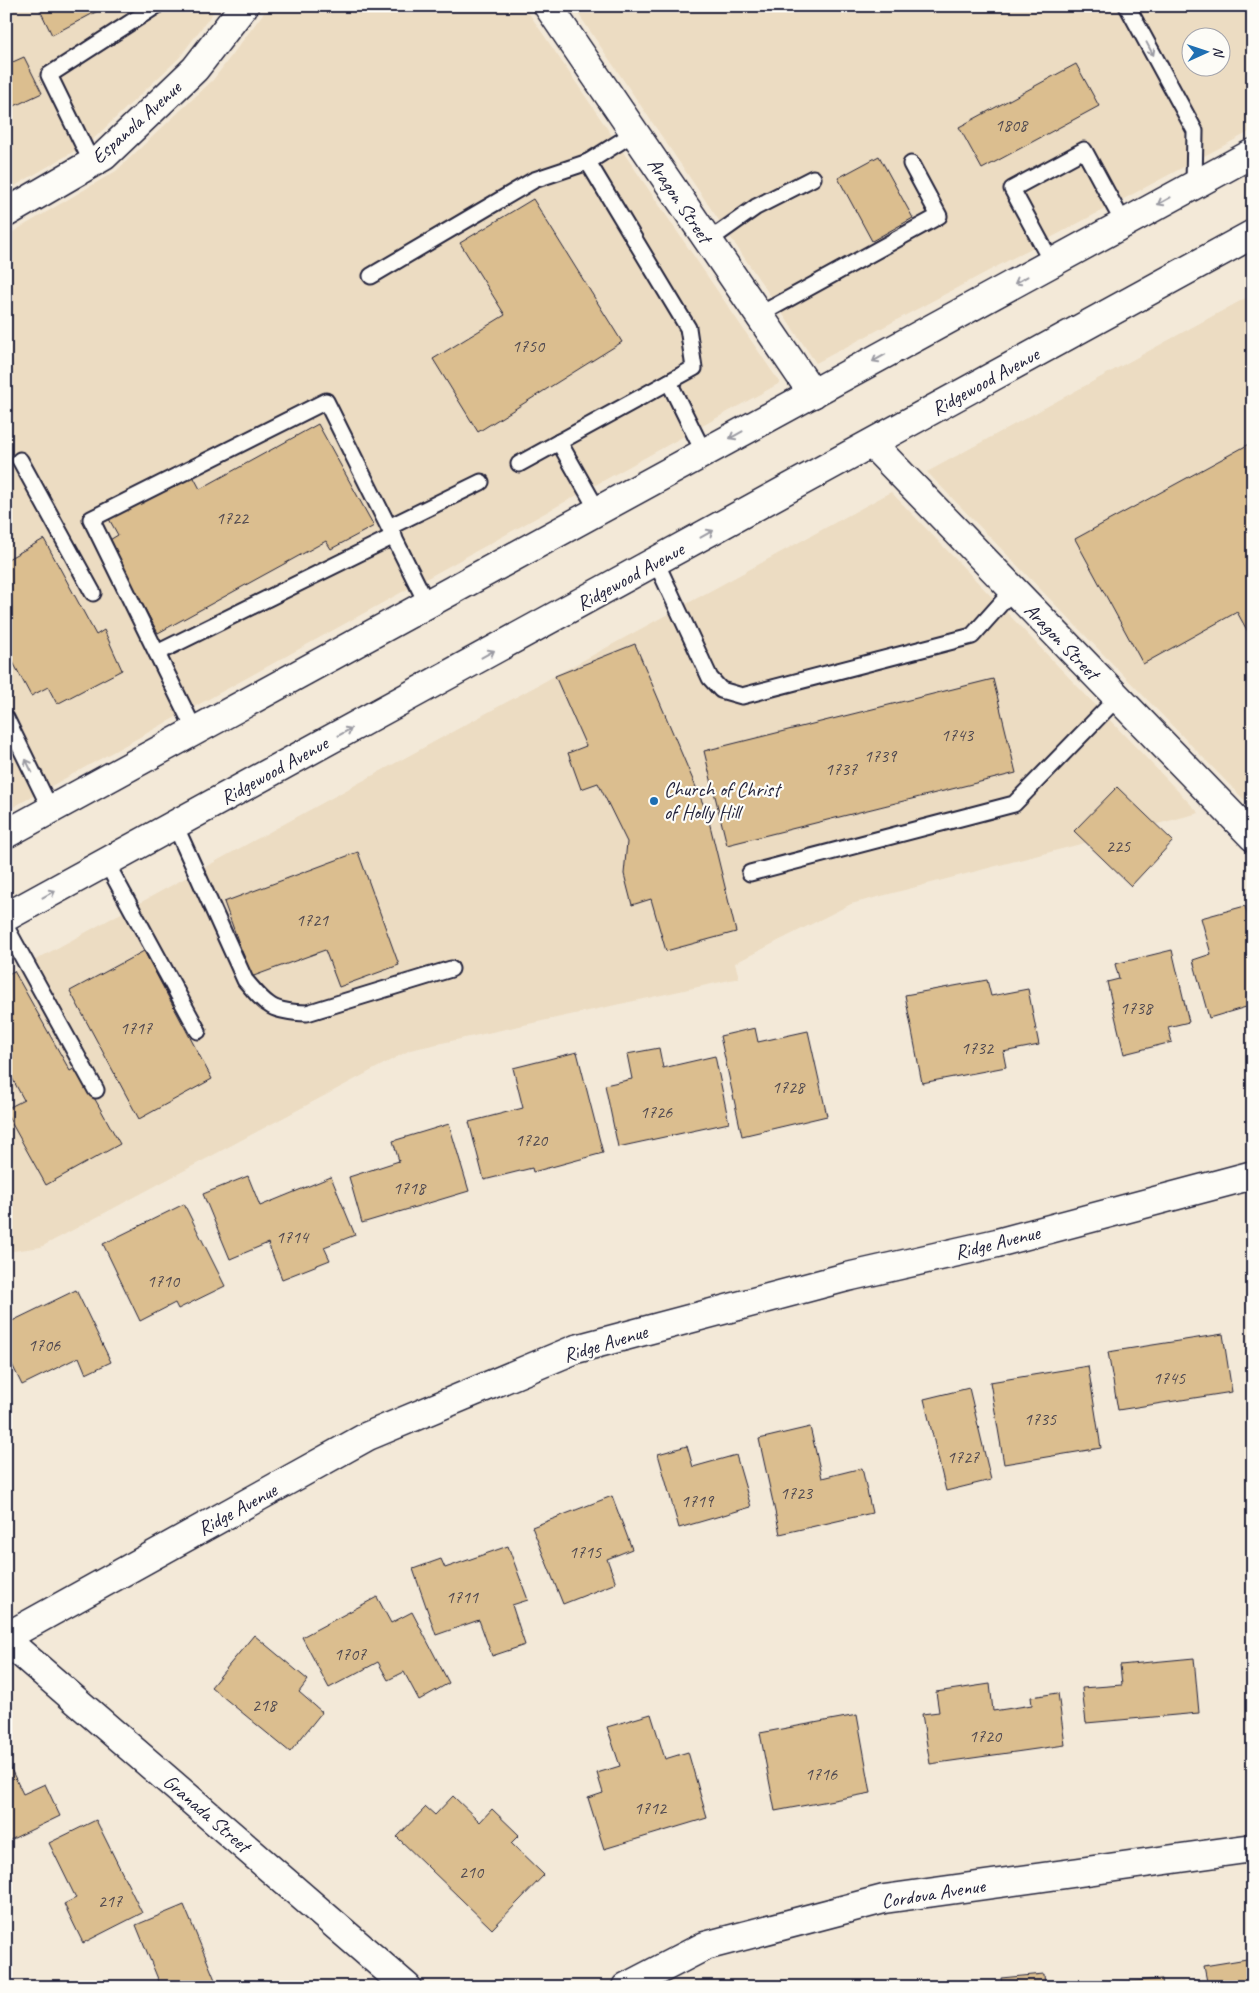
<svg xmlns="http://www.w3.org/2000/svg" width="1259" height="1993" font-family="Caveat,sans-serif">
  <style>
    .built { fill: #ecdcc2; fill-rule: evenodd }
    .building { fill: #dbbe8f; stroke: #22223b }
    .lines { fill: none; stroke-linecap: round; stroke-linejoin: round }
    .service-casing { stroke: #22223b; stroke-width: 19 }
    .minor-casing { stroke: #22223b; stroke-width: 31 }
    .tertiary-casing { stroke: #22223b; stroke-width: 31 }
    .primary-casing { stroke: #22223b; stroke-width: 31 }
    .service { stroke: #fdfcf7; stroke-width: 15 }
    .minor { stroke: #fdfcf7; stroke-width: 28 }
    .tertiary { stroke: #fdfcf7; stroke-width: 28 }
    .primary { stroke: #fdfcf7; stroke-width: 28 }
    .oneway { stroke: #9a9aa2 }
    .poi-dot { fill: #1f6fb2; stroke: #fdfcf7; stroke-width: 2 }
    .labels { text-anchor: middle; stroke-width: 4.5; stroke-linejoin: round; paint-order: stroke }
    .number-label { font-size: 18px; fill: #504950 }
    .street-label { font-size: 20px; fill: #22223b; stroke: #fdfcf7 }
    .poi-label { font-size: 20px; fill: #22223b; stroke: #fdfcf7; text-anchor: start }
  </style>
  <rect width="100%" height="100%" fill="#f3e9d8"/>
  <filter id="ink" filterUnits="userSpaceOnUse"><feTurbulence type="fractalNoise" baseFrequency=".02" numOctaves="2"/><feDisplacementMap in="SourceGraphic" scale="10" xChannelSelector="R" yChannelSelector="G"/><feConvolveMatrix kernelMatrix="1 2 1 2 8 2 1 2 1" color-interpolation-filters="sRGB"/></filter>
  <g filter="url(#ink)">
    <!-- built -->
    <g class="built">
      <polygon points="6,6 218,6 179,58 90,142 6,191"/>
      <polygon points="269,6 524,6 780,383 6,811 6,236 116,171 213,80"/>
      <path d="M573,6h680v124l-437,233zM1192,38h30v30h-30z"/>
      <polygon points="1253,294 1253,809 927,472"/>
      <polygon points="891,492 1199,813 851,904 735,963 739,978 410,1050 41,1247 6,1252 6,976"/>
    </g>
    <!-- building -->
    <g class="building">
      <polygon points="38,6 107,6 52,35"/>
      <polygon points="24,57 42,93 6,110 6,65"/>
      <polygon points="1076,64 1099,106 982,169 959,127"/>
      <polygon points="879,156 913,218 872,241 838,178"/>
      <polygon points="533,199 622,342 478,432 433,359 505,315 460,243"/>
      <polygon points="318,424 374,526 331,549 326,541 158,633 108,541 118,535 109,519 192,474 200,489"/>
      <polygon points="1253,442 1253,641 1237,612 1143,664 1075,539"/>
      <polygon points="44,539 96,635 104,630 122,670 57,704 48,687 31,696 6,649 6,560"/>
      <polygon points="635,644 707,813 736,932 666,951 651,899 632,905 624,874 627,842 598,783 581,789 568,753 586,746 555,676"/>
      <polygon points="993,679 1016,773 727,845 704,751"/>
      <polygon points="1117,787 1173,841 1131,886 1074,831"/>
      <polygon points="358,852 399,965 339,987 325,950 251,977 224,902"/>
      <polygon points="1245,906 1253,934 1253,1005 1209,1018 1193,960 1211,954 1201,918"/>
      <polygon points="1172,950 1189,1022 1168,1027 1172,1042 1124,1054 1107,982 1119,979 1115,964"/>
      <polygon points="144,951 212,1079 139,1119 70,991"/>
      <polygon points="14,971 70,1071 77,1067 120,1144 46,1185 6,1113 6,1109 24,1100 6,1067 6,975"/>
      <polygon points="987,980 991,996 1028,989 1039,1045 1003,1052 1006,1067 922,1083 905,995"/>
      <polygon points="755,1028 758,1042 808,1031 827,1116 742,1136 720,1036"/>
      <polygon points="659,1048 663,1068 715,1056 729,1123 618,1147 605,1085 632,1079 627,1054"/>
      <polygon points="577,1052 603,1153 533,1172 532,1168 484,1180 469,1122 523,1108 513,1068"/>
      <polygon points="449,1124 469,1191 362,1223 349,1177 399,1161 393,1141"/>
      <polygon points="248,1176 260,1206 331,1177 355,1235 324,1247 330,1260 282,1279 268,1243 230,1259 203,1194"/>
      <polygon points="184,1204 225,1286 178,1309 175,1303 140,1321 103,1244"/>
      <polygon points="76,1290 111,1362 86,1374 79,1357 22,1385 6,1352 6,1324"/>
      <polygon points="1223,1334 1232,1392 1118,1410 1108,1352"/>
      <polygon points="1088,1366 1101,1448 1004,1464 990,1382"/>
      <polygon points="969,1388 991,1480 946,1491 924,1399"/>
      <polygon points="810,1427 822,1478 862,1468 872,1513 780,1534 759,1439"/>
      <polygon points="687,1446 693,1467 736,1455 751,1507 679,1528 658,1454"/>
      <polygon points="612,1496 632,1549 607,1559 616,1583 563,1604 532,1527"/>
      <polygon points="508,1546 528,1600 512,1605 525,1645 492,1656 479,1620 436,1635 413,1569 441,1559 445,1568"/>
      <polygon points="377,1597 391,1623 412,1612 449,1683 419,1700 404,1672 388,1680 378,1662 329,1688 302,1637"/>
      <polygon points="254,1635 308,1680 299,1692 322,1712 290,1752 211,1687"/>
      <polygon points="1250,1645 1253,1645 1253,1676"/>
      <polygon points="1194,1658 1199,1713 1086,1723 1082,1688 1122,1685 1120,1665"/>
      <polygon points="990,1684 993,1711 1032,1705 1031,1697 1058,1693 1065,1745 930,1764 922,1714 939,1712 936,1692"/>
      <polygon points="651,1714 665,1759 688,1752 707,1818 604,1849 588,1798 603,1793 597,1773 620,1766 607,1727"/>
      <polygon points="857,1715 871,1793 775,1811 760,1733"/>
      <polygon points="9,1765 23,1794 45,1784 60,1816 6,1842 6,1766"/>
      <polygon points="453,1796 480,1822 492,1809 519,1835 511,1843 544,1875 492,1929 397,1837 426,1807 435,1815"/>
      <polygon points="96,1820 142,1913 83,1943 64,1904 76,1898 49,1843"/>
      <polygon points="184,1905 218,1987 153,1987 160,1984 136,1925"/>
      <polygon points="1253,1958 1253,1987 1208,1987 1204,1966"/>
      <polygon points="1044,1974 1045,1987 1002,1987 1001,1978"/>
      <polygon points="1162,1979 1163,1987 1068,1987 1068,1986"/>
    </g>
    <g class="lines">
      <!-- service casing -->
      <g class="service-casing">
        <g id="service">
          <polyline points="1127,6 1195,131 1194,185"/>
          <polyline points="92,163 49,75 156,6"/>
          <polyline points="708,241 756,207 813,178"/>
          <polyline points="1052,263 1012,189 1084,150 1124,224"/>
          <polyline points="371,276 534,180 588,162 634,133"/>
          <polyline points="759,315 939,216 911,164"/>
          <polyline points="669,382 704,453"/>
          <polyline points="559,442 598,511"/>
          <polyline points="20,460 93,593"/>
          <polyline points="519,464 694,368 688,328 588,162"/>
          <polyline points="389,527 481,482"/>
          <polyline points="656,562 710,678 721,690 742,696 972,636 1013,590"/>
          <polyline points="157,653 394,536"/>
          <polyline points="6,718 51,810"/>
          <polyline points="195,731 91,519 326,401 427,604"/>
          <path d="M175,825l70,155c22,26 26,32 62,33l144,-44"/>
          <polyline points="106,862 198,1031"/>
          <polyline points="750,873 1014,804 1117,698"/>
          <polyline points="6,927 96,1090"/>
        </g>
      </g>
      <!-- minor casing -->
      <g class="minor-casing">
        <g id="minor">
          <polyline points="548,6 813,394"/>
          <polyline points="6,213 104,156 195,69 244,6"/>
          <polyline points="872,444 1253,837"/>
          <polyline points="6,1640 407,1987"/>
          <polyline points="626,1987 705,1946 884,1899 1253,1848"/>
        </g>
      </g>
      <!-- tertiary casing -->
      <g class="tertiary-casing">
        <polyline id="tertiary" points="6,1637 368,1436 576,1349 847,1277 997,1243 1253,1175"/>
      </g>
      <!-- primary casing -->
      <g class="primary-casing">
        <g id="primary">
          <polyline points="6,834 1253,153"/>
          <polyline points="6,917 1253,234"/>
        </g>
      </g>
      <!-- service -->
      <use href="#service" class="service"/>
      <!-- minor -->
      <use href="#minor" class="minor"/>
      <!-- tertiary -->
      <use href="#tertiary" class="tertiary"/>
      <!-- primary -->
      <use href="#primary" class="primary"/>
    </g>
    <!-- one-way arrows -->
    <defs><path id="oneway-shaft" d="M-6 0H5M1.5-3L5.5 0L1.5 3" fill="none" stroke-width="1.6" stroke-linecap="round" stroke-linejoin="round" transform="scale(1.25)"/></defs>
    <g class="oneway">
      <use href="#oneway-shaft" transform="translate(1150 49) rotate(62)"/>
      <use href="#oneway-shaft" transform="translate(1164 201) rotate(151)"/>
      <use href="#oneway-shaft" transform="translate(1021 280) rotate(151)"/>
      <use href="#oneway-shaft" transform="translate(879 358) rotate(151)"/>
      <use href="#oneway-shaft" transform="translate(736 435) rotate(151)"/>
      <use href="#oneway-shaft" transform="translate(707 534) rotate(-29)"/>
      <use href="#oneway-shaft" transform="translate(488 654) rotate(-29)"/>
      <use href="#oneway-shaft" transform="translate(345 732) rotate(-29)"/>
      <use href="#oneway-shaft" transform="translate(29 766) rotate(-116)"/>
      <use href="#oneway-shaft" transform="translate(49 894) rotate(-29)"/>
    </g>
  </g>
  <!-- markers -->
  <circle class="poi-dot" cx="654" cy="801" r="5"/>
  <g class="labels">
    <!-- number labels -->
    <g class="number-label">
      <text x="1011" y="131">1808</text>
      <text x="528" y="352">1750</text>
      <text x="232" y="524">1722</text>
      <text x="957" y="741">1743</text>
      <text x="880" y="762">1739</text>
      <text x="841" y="775">1737</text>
      <text x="1118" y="852">225</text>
      <text x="312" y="926">1721</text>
      <text x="1136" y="1014">1738</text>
      <text x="136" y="1034">1717</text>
      <text x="977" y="1054">1732</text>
      <text x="788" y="1093">1728</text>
      <text x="656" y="1118">1726</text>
      <text x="531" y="1146">1720</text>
      <text x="409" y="1194">1718</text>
      <text x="292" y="1243">1714</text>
      <text x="163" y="1287">1710</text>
      <text x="44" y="1351">1706</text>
      <text x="1169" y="1384">1745</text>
      <text x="1040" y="1425">1735</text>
      <text x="963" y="1463">1727</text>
      <text x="796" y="1499">1723</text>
      <text x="697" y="1507">1719</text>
      <text x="585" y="1558">1715</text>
      <text x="462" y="1603">1711</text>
      <text x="350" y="1660">1707</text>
      <text x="264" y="1711">218</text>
      <text x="985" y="1742">1720</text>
      <text x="821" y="1780">1716</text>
      <text x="650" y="1814">1712</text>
      <text x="471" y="1878">210</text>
      <text x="110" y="1907">217</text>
    </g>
    <!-- street labels -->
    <g class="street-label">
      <text transform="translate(136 122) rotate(-42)" y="7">Espanola Avenue</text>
      <text transform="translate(680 200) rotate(56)" y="7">Aragon Street</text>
      <text transform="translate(985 381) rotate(-29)" y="7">Ridgewood Avenue</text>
      <text transform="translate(630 576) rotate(-29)" y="7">Ridgewood Avenue</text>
      <text transform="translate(1062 641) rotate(46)" y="7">Aragon Street</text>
      <text transform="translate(274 770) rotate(-29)" y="7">Ridgewood Avenue</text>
      <text transform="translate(997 1242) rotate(-14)" y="7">Ridge Avenue</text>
      <text transform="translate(605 1343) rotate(-17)" y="7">Ridge Avenue</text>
      <text transform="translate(237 1509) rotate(-29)" y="7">Ridge Avenue</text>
      <text transform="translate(207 1813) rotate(41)" y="7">Granada Street</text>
      <text transform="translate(933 1893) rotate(-9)" y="7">Cordova Avenue</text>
    </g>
    <!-- poi labels -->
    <g class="poi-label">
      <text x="664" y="796">Church of Christ<tspan x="664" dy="23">of Holly Hill</tspan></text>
    </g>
  </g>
  <!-- margin -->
  <rect width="1259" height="1993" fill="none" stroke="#fdfcf7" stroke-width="25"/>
  <rect x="12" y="12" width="1234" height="1968" fill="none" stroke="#22223b" stroke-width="2" filter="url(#ink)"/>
  <!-- north arrow -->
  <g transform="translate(1206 52) rotate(87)"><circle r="24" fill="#fdfcf7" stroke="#a5a5ac"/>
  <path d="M0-4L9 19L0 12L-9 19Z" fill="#1f6fb2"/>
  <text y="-8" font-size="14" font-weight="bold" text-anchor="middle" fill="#22223b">N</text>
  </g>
</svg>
